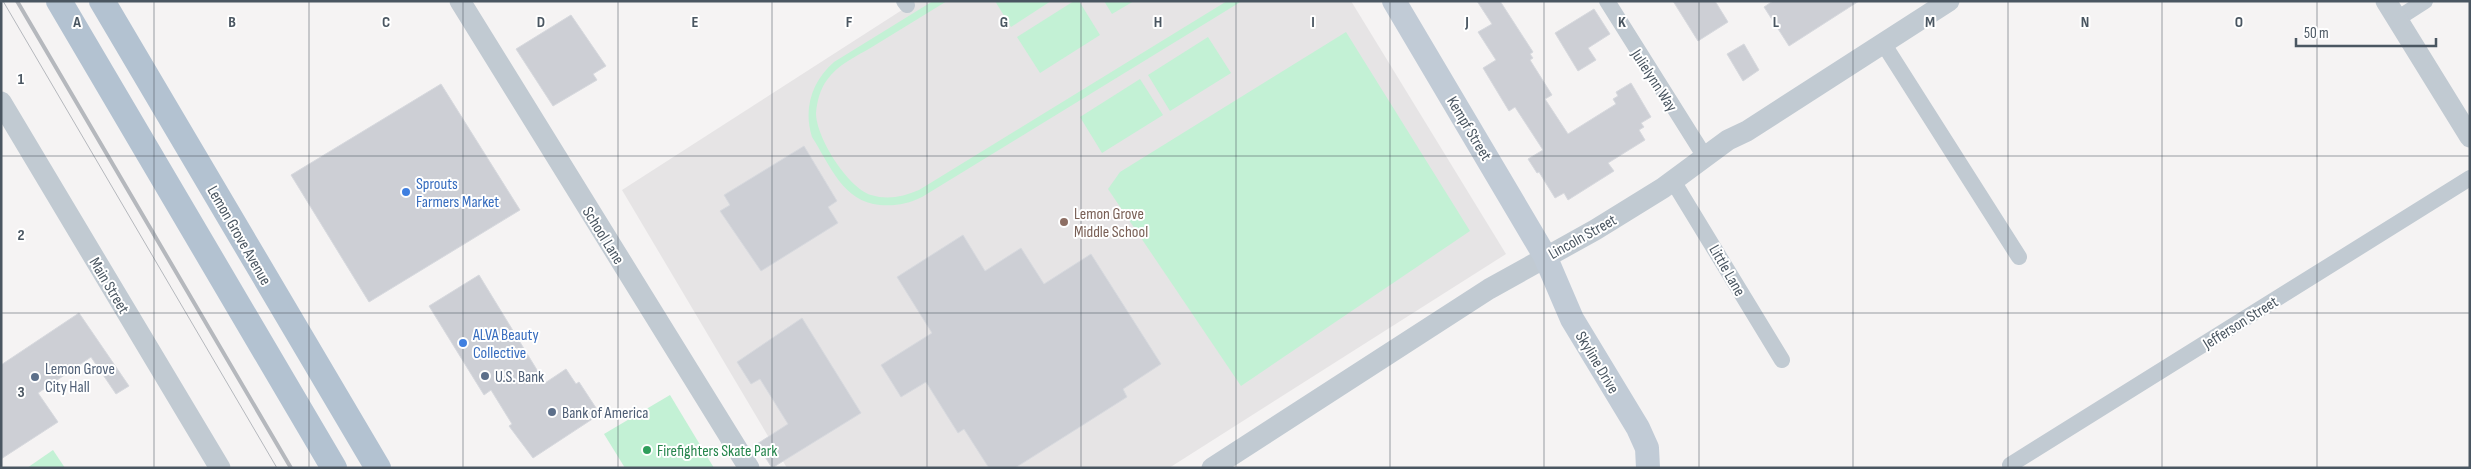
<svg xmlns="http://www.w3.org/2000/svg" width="2471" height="469" font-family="'Sofia Sans Condensed',sans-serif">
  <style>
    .education { fill: #e6e4e5 }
    .green { fill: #c3f1d5 }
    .building { fill: #cdcfd5; stroke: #d7d9de }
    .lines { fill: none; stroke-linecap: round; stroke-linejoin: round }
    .minor { stroke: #c1cad2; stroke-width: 16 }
    .tertiary { stroke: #c1cad2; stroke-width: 21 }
    .secondary { stroke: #c1cbd6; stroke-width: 24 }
    .primary { stroke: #b3c2d1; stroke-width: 26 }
    .tram { stroke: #b5b8bd; stroke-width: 1 }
    .rail { stroke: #b5b8bd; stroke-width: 4 }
    .grid { fill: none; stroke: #4a5661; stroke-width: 1; stroke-opacity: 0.55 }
    .shop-dot { fill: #3f7fe0; stroke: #fff; stroke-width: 2 }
    .education-dot { fill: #8d6e63; stroke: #fff; stroke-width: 2 }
    .service-dot { fill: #5c6f8a; stroke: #fff; stroke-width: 2 }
    .leisure-dot { fill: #2e9e5b; stroke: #fff; stroke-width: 2 }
    .labels { text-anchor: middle; stroke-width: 4; stroke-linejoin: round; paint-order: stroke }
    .street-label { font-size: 16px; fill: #4a5661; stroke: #fff }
    .shop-label { font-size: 16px; fill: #366cbe; stroke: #fff; text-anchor: start }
    .education-label { font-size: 16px; fill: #785e54; stroke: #fff; text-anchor: start }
    .service-label { font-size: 16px; fill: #4e5e75; stroke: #fff; text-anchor: start }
    .leisure-label { font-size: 16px; fill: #27864d; stroke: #fff; text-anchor: start }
    .grid-label { font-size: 16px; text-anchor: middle; font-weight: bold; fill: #4a5661; stroke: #fff; stroke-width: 4; stroke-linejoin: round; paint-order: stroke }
  </style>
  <rect width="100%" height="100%" fill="#f5f3f3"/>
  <!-- education -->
  <polygon class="education" points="916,1 1351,1 1506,254 1169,468 787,468 622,190"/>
  <!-- green -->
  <g class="green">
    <path d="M933,1h14c-25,15 -50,31 -75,46 -15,9 -35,18 -45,33 -7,9 -10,22 -11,33 0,24 31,74 55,82 16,5 32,2 48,-5l308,-189h15l-320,196c-14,7 -26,9 -42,8 -37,-3 -50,-40 -68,-68 -9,-28 0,-56 22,-75z"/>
    <polygon points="995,1 1051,1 1011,27"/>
    <polygon points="1074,1 1079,1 1100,35 1040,73 1017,37"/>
    <polygon points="1104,1 1134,1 1112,14"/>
    <polygon points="1346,32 1470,231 1241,386 1108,189 1120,172"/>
    <polygon points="1208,37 1231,73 1170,111 1148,75"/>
    <polygon points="1140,79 1163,115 1102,153 1080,117"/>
    <polygon points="670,395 714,468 625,468 604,434"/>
    <polygon points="53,450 65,468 27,468"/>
  </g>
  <!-- building -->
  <g class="building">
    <polygon points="1477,1 1500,1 1533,52 1530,54 1533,58 1530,60 1552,95 1545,99 1568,134 1616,104 1613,99 1618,96 1616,92 1631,83 1651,117 1641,123 1644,127 1639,130 1645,140 1608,163 1614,171 1568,200 1564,193 1555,198 1539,172 1537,173 1528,159 1543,150 1515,107 1509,111 1483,68 1496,60 1478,32 1492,24"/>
    <polygon points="1673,1 1715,1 1728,22 1698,41"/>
    <polygon points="1773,1 1859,1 1789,46 1764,7"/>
    <polygon points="1594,9 1610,34 1588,48 1596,60 1578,71 1555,33"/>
    <polygon points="571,15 606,66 593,74 597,80 553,106 516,49"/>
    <polygon points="1744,44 1759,70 1743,81 1727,54"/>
    <polygon points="441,84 520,210 369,302 291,175"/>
    <polygon points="804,146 837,201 828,207 838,223 761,271 720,211 730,205 724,195"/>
    <polygon points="963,235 985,271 1021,248 1044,284 1091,254 1161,364 1123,389 1127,397 1015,468 989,468 964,429 958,433 926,382 901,397 881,365 932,333 897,277"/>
    <polygon points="479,275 545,383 566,369 576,384 579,382 600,414 533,458 509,426 512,424 491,390 484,395 429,306"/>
    <polygon points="79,313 129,386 116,394 91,357 38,393 58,422 1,459 1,365"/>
    <polygon points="802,318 861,413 772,468 757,444 788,424 760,379 751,384 737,362"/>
  </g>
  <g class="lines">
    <!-- minor -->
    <g class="minor">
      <polyline points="904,1 907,5"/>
      <polyline points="1607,1 1705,157"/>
      <polyline points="2397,19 2425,1"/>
      <polyline points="1883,43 2019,257"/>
      <polyline points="1673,181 1782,360"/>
      <polyline points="2010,465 2470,178"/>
    </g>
    <!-- tertiary -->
    <g class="tertiary">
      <polyline points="460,1 749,468"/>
      <polyline points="2386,1 2470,137"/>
      <polyline points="1,102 220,468"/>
      <polyline points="1212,468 1489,289 1595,230 1663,188 1728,140 1747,131 1949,1"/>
    </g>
    <!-- secondary -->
    <polyline class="secondary" points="1394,1 1545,256 1572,319 1638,428 1647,448 1648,468"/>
    <!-- primary -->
    <g class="primary">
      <polyline points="59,1 334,468"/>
      <polyline points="102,1 378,468"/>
    </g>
    <!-- tram -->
    <polyline class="tram" points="3,1 277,468"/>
    <!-- rail -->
    <polyline class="rail" points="17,1 291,468"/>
  </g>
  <!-- grid -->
  <path class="grid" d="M154,1v467M309,1v467M463,1v467M618,1v467M772,1v467M927,1v467M1081,1v467M1236,1v467M1390,1v467M1544,1v467M1699,1v467M1853,1v467M2008,1v467M2162,1v467M2317,1v467M1,156h2469M1,313h2469"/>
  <!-- markers -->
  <g class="shop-dot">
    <circle cx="406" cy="192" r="5"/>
    <circle cx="463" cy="343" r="5"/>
  </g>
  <circle class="education-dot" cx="1064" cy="222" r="5"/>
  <g class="service-dot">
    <circle cx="485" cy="376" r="5"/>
    <circle cx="35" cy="377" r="5"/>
    <circle cx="552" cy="412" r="5"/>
  </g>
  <circle class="leisure-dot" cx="647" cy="450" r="5"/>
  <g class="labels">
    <!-- street labels -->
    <g class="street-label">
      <text transform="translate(1655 80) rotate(57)" y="6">Julielynn Way</text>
      <text transform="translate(1470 128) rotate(59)" y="6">Kempf Street</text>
      <text transform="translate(240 235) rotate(60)" y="6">Lemon Grove Avenue</text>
      <text transform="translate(604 235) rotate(58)" y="6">School Lane</text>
      <text transform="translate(1582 236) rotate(-29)" y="6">Lincoln Street</text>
      <text transform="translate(1728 270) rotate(60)" y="6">Little Lane</text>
      <text transform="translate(110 285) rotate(59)" y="6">Main Street</text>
      <text transform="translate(2240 322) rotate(-32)" y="6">Jefferson Street</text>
      <text transform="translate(1598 362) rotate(59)" y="6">Skyline Drive</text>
    </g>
    <!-- shop labels -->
    <g class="shop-label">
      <text x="416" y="189">Sprouts<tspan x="416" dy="18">Farmers Market</tspan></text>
      <text x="473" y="340">ALVA Beauty<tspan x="473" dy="18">Collective</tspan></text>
    </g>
    <!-- education labels -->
    <g class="education-label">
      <text x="1074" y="219">Lemon Grove<tspan x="1074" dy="18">Middle School</tspan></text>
    </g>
    <!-- service labels -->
    <g class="service-label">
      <text x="45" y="374">Lemon Grove<tspan x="45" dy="18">City Hall</tspan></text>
      <text x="495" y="382">U.S. Bank</text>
      <text x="562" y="418">Bank of America</text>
    </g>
    <!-- leisure labels -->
    <g class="leisure-label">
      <text x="657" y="456">Firefighters Skate Park</text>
    </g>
  </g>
  <g class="grid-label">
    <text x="77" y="27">A</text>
    <text x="232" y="27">B</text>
    <text x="386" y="27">C</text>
    <text x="541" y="27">D</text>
    <text x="695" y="27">E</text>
    <text x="849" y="27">F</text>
    <text x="1004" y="27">G</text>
    <text x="1158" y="27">H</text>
    <text x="1313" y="27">I</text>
    <text x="1467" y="27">J</text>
    <text x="1622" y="27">K</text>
    <text x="1776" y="27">L</text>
    <text x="1930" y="27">M</text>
    <text x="2085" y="27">N</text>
    <text x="2239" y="27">O</text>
    <text x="21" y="84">1</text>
    <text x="21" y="240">2</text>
    <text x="21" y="397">3</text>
  </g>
  <!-- border -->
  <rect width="2471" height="469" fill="none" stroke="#4a5661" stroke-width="5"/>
  <!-- scale -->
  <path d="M2296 38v8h140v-8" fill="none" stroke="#4a5661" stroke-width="2.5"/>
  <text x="2304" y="38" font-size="15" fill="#4a5661" stroke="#ffffff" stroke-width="4" paint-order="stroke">50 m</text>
</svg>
